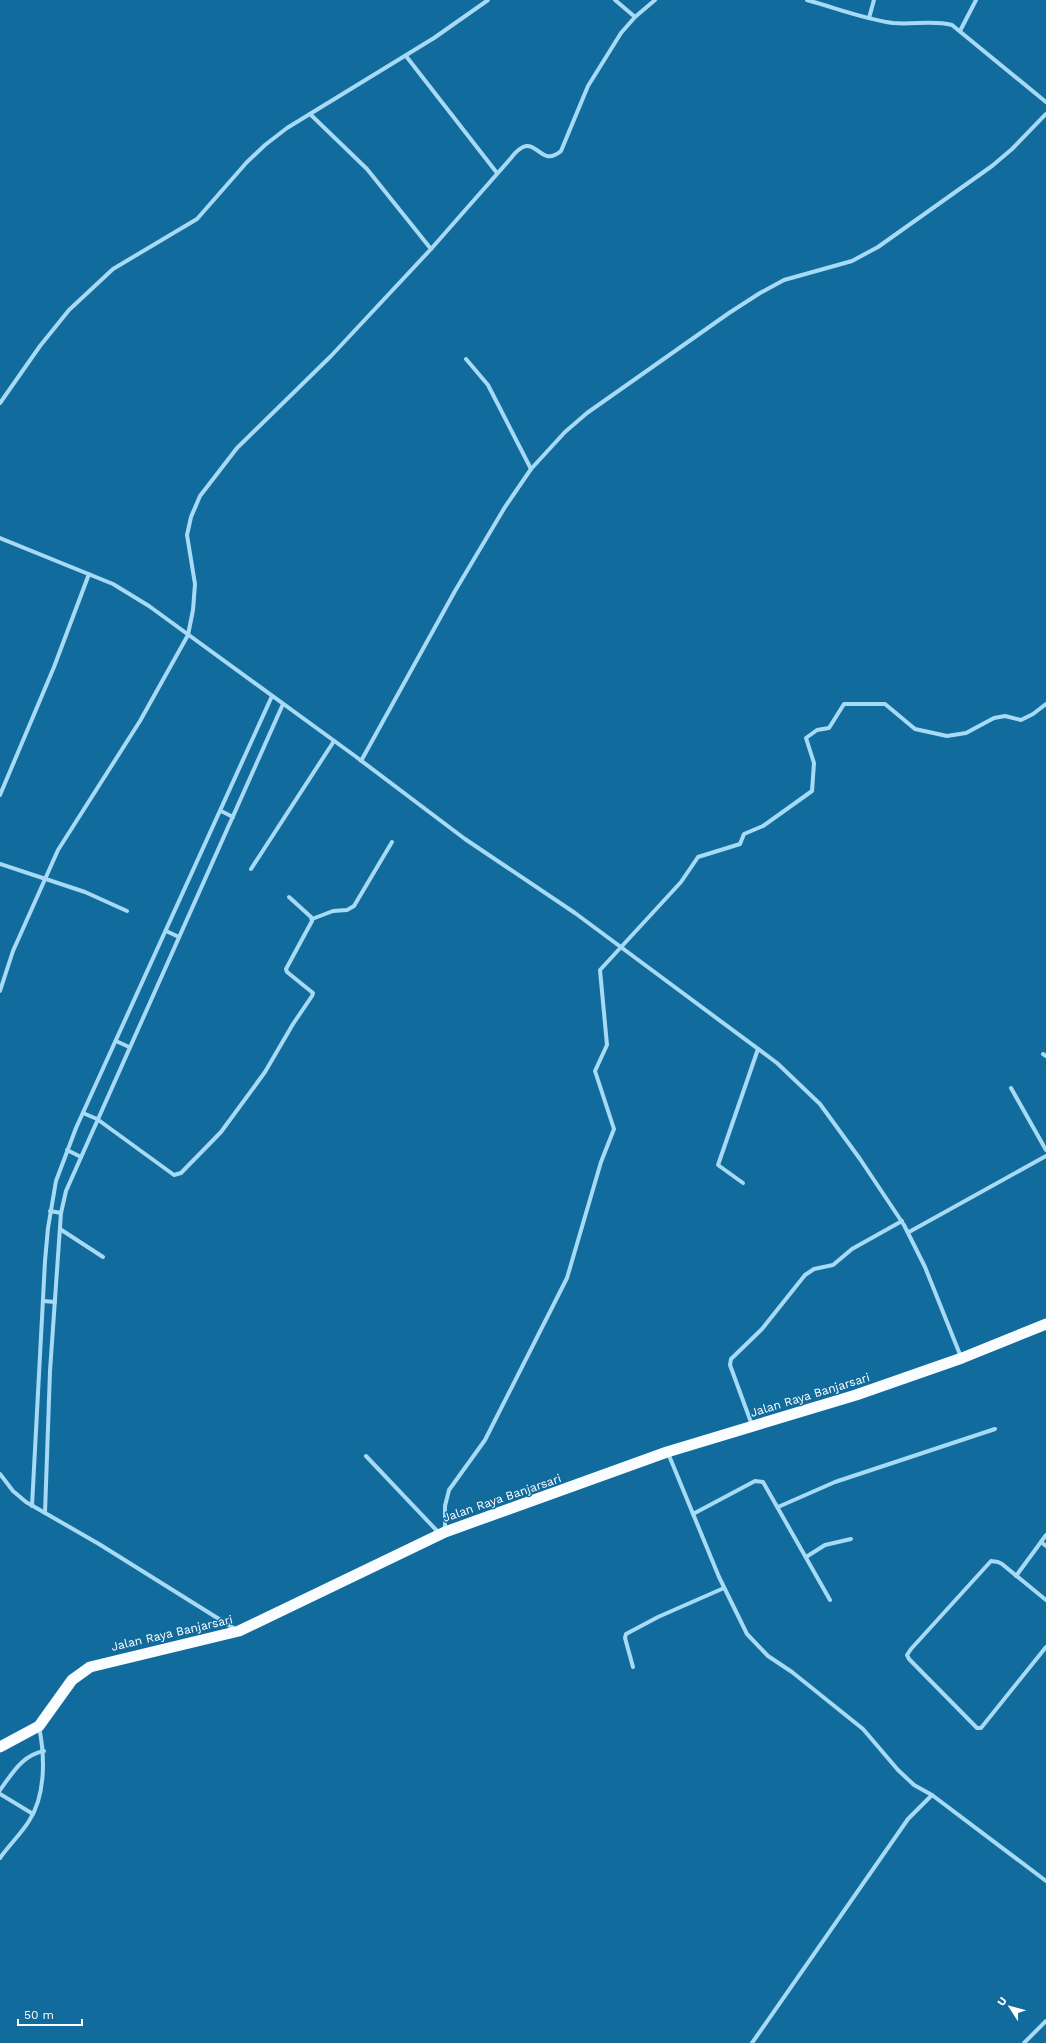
<svg xmlns="http://www.w3.org/2000/svg" width="1046" height="2043" font-family="'Work Sans',sans-serif">
  <style>
    .lines { fill: none; stroke-linecap: round; stroke-linejoin: round }
    .minor { stroke: #a7daf5; stroke-width: 4 }
    .trunk { stroke: #fafdff; stroke-width: 11 }
    .labels { text-anchor: middle; stroke-width: 3; stroke-linejoin: round; paint-order: stroke }
    .street-label { font-size: 12px; fill: #fff; stroke: #116b9d }
  </style>
  <rect width="100%" height="100%" fill="#116b9d"/>
  <g class="lines">
    <!-- minor -->
    <g class="minor">
      <polyline points="615,0 635,17"/>
      <path d="M807,0c29,8 57,19 86,23 20,2 40,-3 59,2l94,77"/>
      <polyline points="869,18 874,0"/>
      <polyline points="960,31 976,0"/>
      <polyline points="406,56 497,173"/>
      <polyline points="310,114 367,169 431,249"/>
      <polyline points="466,359 488,385 531,469"/>
      <polyline points="0,403 40,346 69,310 113,269 197,219 247,162 265,145 287,128 434,38 488,0"/>
      <polyline points="0,538 113,584 149,606 355,756 465,839 575,913 777,1063 820,1104 860,1159 904,1225 925,1267 961,1357"/>
      <polyline points="361,761 455,591 505,507 531,469 565,432 587,413 729,313 760,293 784,280 852,261 878,247 992,166 1012,149 1046,114"/>
      <polyline points="0,795 54,667 89,574"/>
      <polyline points="221,811 233,817"/>
      <polyline points="0,864 85,892 127,911"/>
      <polyline points="251,869 334,741"/>
      <polyline points="312,919 333,911 347,910 354,906 392,842"/>
      <polyline points="166,931 179,937"/>
      <path d="M0,991l13,-40 45,-101 82,-129 48,-86 5,-25 2,-26 -8,-49 4,-18 9,-21 37,-48 94,-92 100,-107 80,-91c3,-4 8,-9 12,-11 15,-6 19,20 38,4l27,-65 33,-53 14,-16 20,-17"/>
      <polyline points="116,1041 129,1047"/>
      <polyline points="1043,1054 1046,1056"/>
      <polyline points="1011,1088 1046,1150"/>
      <polyline points="83,1113 97,1119 174,1175 181,1173 221,1132 265,1072 293,1024 312,996 313,993 287,972 286,969 312,921 311,917 289,897"/>
      <polyline points="67,1150 81,1157"/>
      <polyline points="743,1183 718,1165 758,1049"/>
      <polyline points="50,1211 61,1213"/>
      <polyline points="60,1229 103,1257"/>
      <polyline points="909,1232 1046,1156"/>
      <polyline points="43,1301 55,1302"/>
      <polyline points="752,1425 730,1365 731,1359 762,1329 805,1275 814,1269 833,1265 852,1249 902,1221"/>
      <polyline points="668,1453 719,1577 747,1634 768,1656 792,1672 863,1729 898,1770 914,1785 932,1795 1046,1881"/>
      <polyline points="366,1456 440,1534"/>
      <polyline points="0,1474 13,1491 26,1502 99,1544 235,1629"/>
      <polyline points="32,1506 45,1261 48,1228 56,1181 76,1128 272,696"/>
      <polyline points="778,1507 835,1482 995,1429"/>
      <polyline points="45,1513 50,1371 61,1213 66,1191 283,704"/>
      <polyline points="693,1514 755,1481 763,1482 830,1600"/>
      <polyline points="445,1532 445,1506 449,1490 485,1440 567,1278 601,1162 614,1129 595,1071 607,1045 600,970 681,882 698,857 740,844 744,834 763,826 812,791 814,763 806,738 817,730 829,728 844,704 885,704 915,729 947,736 966,733 994,718 1005,716 1021,720 1033,714 1046,704"/>
      <polyline points="1046,1535 1041,1542 1046,1546"/>
      <polyline points="806,1557 825,1545 851,1539"/>
      <polyline points="1016,1576 1041,1542"/>
      <polyline points="1046,1600 1002,1564 998,1562 991,1561 911,1649 907,1655 909,1659 977,1728 981,1728 1046,1647"/>
      <polyline points="633,1667 625,1638 626,1634 658,1617 724,1588"/>
      <path d="M0,1790c12,-16 22,-35 44,-39"/>
      <polyline points="0,1794 33,1814"/>
      <path d="M0,1858c9,-13 21,-24 29,-37 17,-26 16,-65 10,-94"/>
      <polyline points="752,2043 908,1819 932,1795"/>
      <polyline points="1024,2043 1046,2021"/>
    </g>
    <!-- trunk -->
    <polyline class="trunk" points="0,1747 39,1726 72,1680 90,1667 239,1631 445,1532 667,1452 856,1395 962,1358 1046,1324"/>
  </g>
  <g class="labels">
    <!-- street labels -->
    <g class="street-label">
      <text transform="translate(810 1395) rotate(-17)" y="4">Jalan Raya Banjarsari</text>
      <text transform="translate(502 1498) rotate(-19)" y="4">Jalan Raya Banjarsari</text>
      <text transform="translate(172 1633) rotate(-13)" y="4">Jalan Raya Banjarsari</text>
    </g>
  </g>
  <!-- north arrow -->
  <g transform="translate(1010 2007) rotate(306)" stroke="#116b9d" stroke-width="3" paint-order="stroke">
  <path d="M0-3L7 15L0 10L-7 15Z" fill="#ffffff"/>
  <text y="-6" font-size="11" font-weight="bold" text-anchor="middle" fill="#ffffff">U</text>
  </g>
  <!-- scale -->
  <path d="M18 2019v6h64v-6" fill="none" stroke="#ffffff" stroke-width="2"/>
  <text x="24" y="2019" font-size="12" fill="#ffffff" stroke="#116b9d" stroke-width="3" paint-order="stroke">50 m</text>
</svg>
